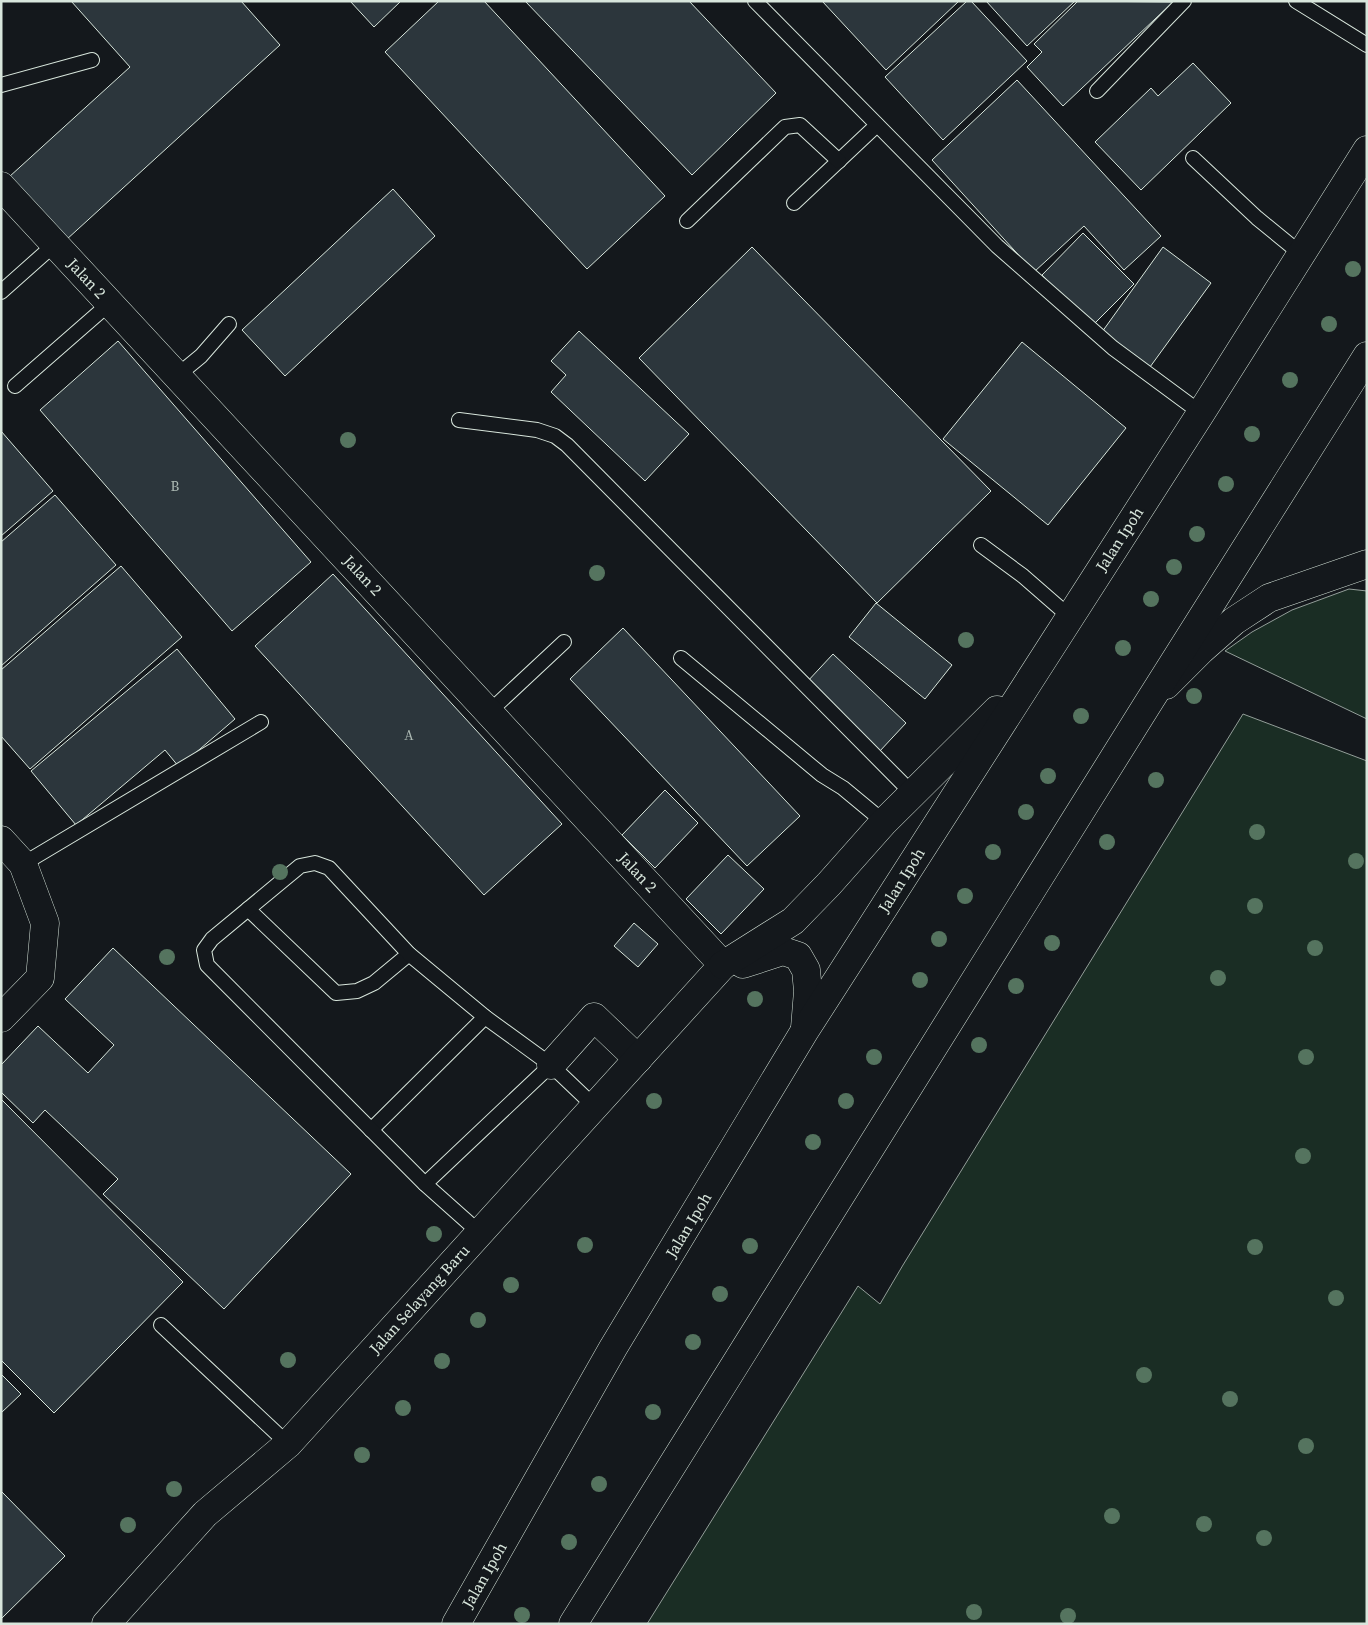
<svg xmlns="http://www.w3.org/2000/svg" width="1368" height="1625" font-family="'Source Serif 4',serif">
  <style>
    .green { fill: #1a2d24; stroke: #939e99 }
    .building { fill: #2c363c; stroke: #d8e6dc }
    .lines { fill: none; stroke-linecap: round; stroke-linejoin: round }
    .lane-casing { stroke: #d8e6dc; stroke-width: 16 }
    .street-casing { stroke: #d8e6dc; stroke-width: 29 }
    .secondary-casing { stroke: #d8e6dc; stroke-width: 29 }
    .highway-casing { stroke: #d8e6dc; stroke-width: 29 }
    .lane { stroke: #14181c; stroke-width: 14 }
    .street { stroke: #14181c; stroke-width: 28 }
    .secondary { stroke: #14181c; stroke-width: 28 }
    .highway { stroke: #14181c; stroke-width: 28 }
    .tree { fill: #55745f }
    .labels { text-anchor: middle; stroke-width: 4; stroke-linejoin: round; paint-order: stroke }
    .number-label { font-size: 14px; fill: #adbab4 }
    .street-label { font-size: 16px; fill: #d8e6dc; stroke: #14181c }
  </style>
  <rect width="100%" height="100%" fill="#14181c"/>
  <!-- green -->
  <g class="green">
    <polygon points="1349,589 1367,591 1367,719 1225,651 1252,632 1292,610"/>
    <polygon points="1243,714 1367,761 1367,1624 647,1624 858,1286 880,1304 903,1265"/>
  </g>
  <!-- building -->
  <g class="building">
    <polygon points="71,1 241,1 280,45 66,240 9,177 130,67"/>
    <polygon points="350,1 401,1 374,27"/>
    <polygon points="439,1 484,1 665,196 587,269 385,52"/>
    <polygon points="525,1 689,1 776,93 692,175"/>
    <polygon points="822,1 959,1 886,70"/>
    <polygon points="967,1 971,1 1027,61 943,140 885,77"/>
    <polygon points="986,1 1075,1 1027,46"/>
    <polygon points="1078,1 1173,2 1063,106 1027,67 1042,52 1034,44"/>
    <polygon points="1193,63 1231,103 1141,190 1095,142 1151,88 1158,96"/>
    <polygon points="1017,80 1161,236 1124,270 1084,226 1034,272 932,160"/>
    <polygon points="393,189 435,236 285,376 242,330"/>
    <polygon points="1083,233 1134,284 1092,326 1042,275"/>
    <polygon points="752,247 991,491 877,603 639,358"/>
    <polygon points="1163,247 1211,283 1150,367 1102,332"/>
    <polygon points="579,331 689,434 645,481 551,392 566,375 551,361"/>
    <polygon points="118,341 311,562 232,631 40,410"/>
    <polygon points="1022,342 1126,428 1048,525 943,439"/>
    <polygon points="1,431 53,491 1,536"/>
    <polygon points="55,495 116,565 1,666 1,542"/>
    <polygon points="121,566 182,637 30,769 1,736 1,670"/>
    <polygon points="333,574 562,824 484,895 255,646"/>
    <polygon points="876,603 952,665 925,699 849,637"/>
    <polygon points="623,628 800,816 747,866 570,679"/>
    <polygon points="177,649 235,719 179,767 165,750 76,825 31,771"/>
    <polygon points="833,654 906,723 879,752 806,683"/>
    <polygon points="665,790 698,823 655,868 622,835"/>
    <polygon points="728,855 764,889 721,934 686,899"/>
    <polygon points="634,923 658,944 638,967 614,946"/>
    <polygon points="113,948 351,1174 224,1309 103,1194 118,1179 45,1110 33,1123 1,1092 1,1065 38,1026 88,1073 114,1045 65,999"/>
    <polygon points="1,1099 183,1282 54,1413 1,1360"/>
    <polygon points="1,1374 21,1394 1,1413"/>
    <polygon points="1,1491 65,1556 1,1619"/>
  </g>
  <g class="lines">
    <!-- lane casing -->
    <g class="lane-casing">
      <g id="lane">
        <polyline points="755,1 997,246 1113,348 1201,413"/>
        <polyline points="1296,1 1367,45"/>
        <polyline points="1,85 92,60"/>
        <polyline points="1097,91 1184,1"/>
        <polyline points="1193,158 1257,218 1301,254"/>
        <polyline points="794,203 877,125"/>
        <polyline points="687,221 785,127 800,125 839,161"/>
        <polyline points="1,292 55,244"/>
        <polyline points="178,375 201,356 229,324"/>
        <polyline points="15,386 110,303"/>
        <polyline points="459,420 537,430 555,436 567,445 913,794"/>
        <polyline points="981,545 1023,576 1070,617"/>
        <polyline points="681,658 822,775 843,788 884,822"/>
        <polyline points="489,712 564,642"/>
        <polyline points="23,864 261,722"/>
        <polyline points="248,909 336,993 357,991 374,983 409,954"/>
        <polyline points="371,1130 485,1017"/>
        <polyline points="425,1184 551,1065"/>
        <polyline points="480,1233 425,1184 207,965 204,950 212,939 300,866 315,863 329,868 409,954 485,1017 551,1065 594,1106"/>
        <polyline points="161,1325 288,1444"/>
      </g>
    </g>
    <!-- street casing -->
    <g class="street-casing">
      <g id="street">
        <polyline points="1,186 723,965"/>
        <polyline points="1166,685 1201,650 1234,621 1269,598 1367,564"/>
        <polyline points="1,840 23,864 45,923 40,978 1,1018"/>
        <polyline points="551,1065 594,1017 638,1059"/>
      </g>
    </g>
    <!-- secondary casing -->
    <g class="secondary-casing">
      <polyline id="secondary" points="106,1624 205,1514 288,1444 723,965"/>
    </g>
    <!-- highway casing -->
    <g class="highway-casing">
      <g id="highway">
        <polyline points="743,964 783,951 798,956 806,970 808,991 805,1028"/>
        <polyline points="723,965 793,921 829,884 884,822 997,710"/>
        <polyline points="456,1624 613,1348 804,1032 1201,413 1367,150"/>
        <polyline points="573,1624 1147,705 1367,356"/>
      </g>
    </g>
    <!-- lane -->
    <use href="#lane" class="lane"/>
    <!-- street -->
    <use href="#street" class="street"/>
    <!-- secondary -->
    <use href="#secondary" class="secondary"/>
    <!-- highway -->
    <use href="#highway" class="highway"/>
  </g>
  <!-- trees -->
  <g class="tree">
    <circle cx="1353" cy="269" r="8"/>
    <circle cx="1329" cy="324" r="8"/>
    <circle cx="1290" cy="380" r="8"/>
    <circle cx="1252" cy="434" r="8"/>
    <circle cx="348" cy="440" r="8"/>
    <circle cx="1226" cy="484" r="8"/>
    <circle cx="1197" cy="534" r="8"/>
    <circle cx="1174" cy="567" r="8"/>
    <circle cx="597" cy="573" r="8"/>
    <circle cx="1151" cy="599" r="8"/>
    <circle cx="966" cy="640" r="8"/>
    <circle cx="1123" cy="648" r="8"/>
    <circle cx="1194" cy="696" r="8"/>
    <circle cx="1081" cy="716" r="8"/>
    <circle cx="1048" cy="776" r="8"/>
    <circle cx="1156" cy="780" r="8"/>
    <circle cx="1026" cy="812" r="8"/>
    <circle cx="1257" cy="832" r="8"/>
    <circle cx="1107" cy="842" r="8"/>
    <circle cx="993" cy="852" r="8"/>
    <circle cx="1356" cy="861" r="8"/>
    <circle cx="280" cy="872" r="8"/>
    <circle cx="965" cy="896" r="8"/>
    <circle cx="1255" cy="906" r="8"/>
    <circle cx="939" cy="939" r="8"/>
    <circle cx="1052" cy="943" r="8"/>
    <circle cx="1315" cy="948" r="8"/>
    <circle cx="167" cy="957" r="8"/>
    <circle cx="1218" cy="978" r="8"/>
    <circle cx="920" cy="980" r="8"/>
    <circle cx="1016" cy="986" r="8"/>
    <circle cx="755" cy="999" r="8"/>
    <circle cx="979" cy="1045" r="8"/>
    <circle cx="874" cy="1057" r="8"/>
    <circle cx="1306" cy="1057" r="8"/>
    <circle cx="654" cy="1101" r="8"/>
    <circle cx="846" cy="1101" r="8"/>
    <circle cx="813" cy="1142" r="8"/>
    <circle cx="1303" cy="1156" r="8"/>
    <circle cx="434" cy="1234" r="8"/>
    <circle cx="585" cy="1245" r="8"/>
    <circle cx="750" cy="1246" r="8"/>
    <circle cx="1255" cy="1247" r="8"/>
    <circle cx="511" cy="1285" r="8"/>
    <circle cx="720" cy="1294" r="8"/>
    <circle cx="1336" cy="1298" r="8"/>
    <circle cx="478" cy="1320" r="8"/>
    <circle cx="693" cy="1342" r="8"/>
    <circle cx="288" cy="1360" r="8"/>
    <circle cx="442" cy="1361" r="8"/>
    <circle cx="1144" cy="1375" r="8"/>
    <circle cx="1230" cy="1399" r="8"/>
    <circle cx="403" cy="1408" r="8"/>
    <circle cx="653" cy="1412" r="8"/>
    <circle cx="1306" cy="1446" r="8"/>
    <circle cx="362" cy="1455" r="8"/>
    <circle cx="599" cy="1484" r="8"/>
    <circle cx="174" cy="1489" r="8"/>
    <circle cx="1112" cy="1516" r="8"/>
    <circle cx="1204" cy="1524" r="8"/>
    <circle cx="128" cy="1525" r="8"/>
    <circle cx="1264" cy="1538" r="8"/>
    <circle cx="569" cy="1542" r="8"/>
    <circle cx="974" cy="1612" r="8"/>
    <circle cx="522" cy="1615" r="8"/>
    <circle cx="1068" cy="1616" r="8"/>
  </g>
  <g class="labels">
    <!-- number labels -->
    <g class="number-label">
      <text x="175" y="491">B</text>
      <text x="409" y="740">A</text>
    </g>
    <!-- street labels -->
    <g class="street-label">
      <text transform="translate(87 278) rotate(47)" y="6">Jalan 2</text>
      <text transform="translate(1119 539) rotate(-57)" y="6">Jalan Ipoh</text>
      <text transform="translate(363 575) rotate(47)" y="6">Jalan 2</text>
      <text transform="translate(638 872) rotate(47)" y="6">Jalan 2</text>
      <text transform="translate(901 880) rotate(-58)" y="6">Jalan Ipoh</text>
      <text transform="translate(688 1225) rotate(-59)" y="6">Jalan Ipoh</text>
      <text transform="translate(419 1299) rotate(-48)" y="6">Jalan Selayang Baru</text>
      <text transform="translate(484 1575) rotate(-60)" y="6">Jalan Ipoh</text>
    </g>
  </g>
  <!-- border -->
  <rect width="1368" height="1625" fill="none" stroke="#d8e6dc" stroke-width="5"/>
</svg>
